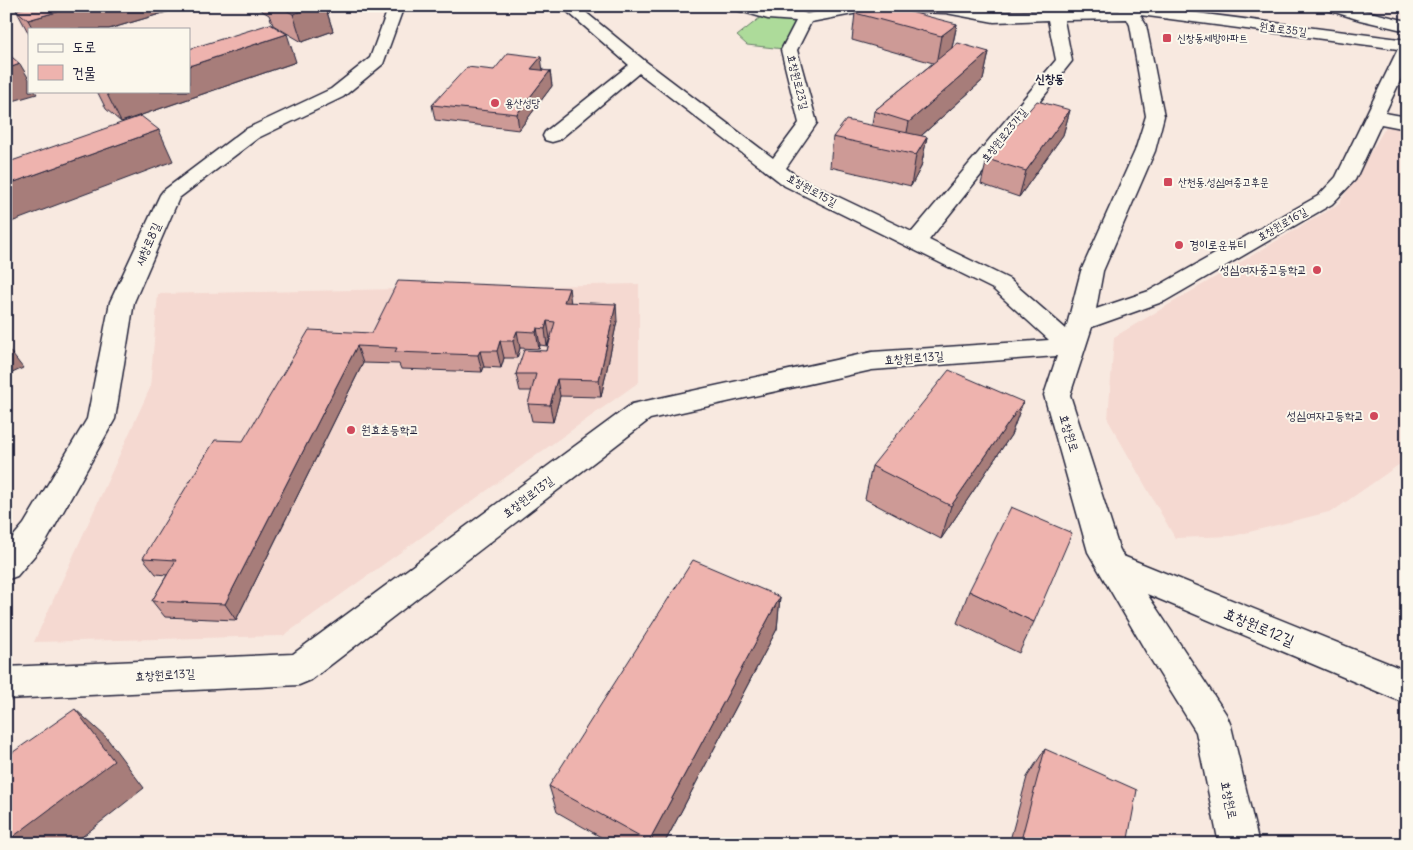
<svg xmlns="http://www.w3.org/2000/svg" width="1413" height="850" font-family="Delius,'Poor Story',sans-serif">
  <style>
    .built { fill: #f5d9d1 }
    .green { fill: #addb9a; stroke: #687e6a }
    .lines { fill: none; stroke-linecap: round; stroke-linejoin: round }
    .minor-casing { stroke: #22223b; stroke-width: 3 }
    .minor { fill: #fbf7ec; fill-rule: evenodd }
    .wall { fill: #cd9a96; stroke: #22223b }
    .shaded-wall { fill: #a77d7a; stroke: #22223b }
    .building { fill: #eeb3ae; stroke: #22223b }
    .poi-dot { fill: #d1495b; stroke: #fbf7ec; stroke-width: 2 }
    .labels { text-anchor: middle; stroke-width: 4; stroke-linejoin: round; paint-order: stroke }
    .far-street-label { font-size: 11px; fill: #22223b; stroke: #fbf7ec }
    .far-poi-label { font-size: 11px; fill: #22223b; stroke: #fbf7ec; text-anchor: start }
    .far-quarter-label { font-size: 12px; font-weight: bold; fill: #22223b; stroke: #fbf7ec }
    .street-label { font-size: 12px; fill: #22223b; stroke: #fbf7ec }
    .poi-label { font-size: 12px; fill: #22223b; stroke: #fbf7ec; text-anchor: start }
    .near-street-label { font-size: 15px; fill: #22223b; stroke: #fbf7ec }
  </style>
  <rect width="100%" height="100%" fill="#f8e9e0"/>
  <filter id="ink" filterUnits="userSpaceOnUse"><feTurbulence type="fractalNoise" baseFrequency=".02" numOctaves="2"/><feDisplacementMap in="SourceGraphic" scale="10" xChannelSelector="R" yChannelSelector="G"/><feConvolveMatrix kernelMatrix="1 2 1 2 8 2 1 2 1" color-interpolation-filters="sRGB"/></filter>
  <g filter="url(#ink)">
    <!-- built -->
    <g class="built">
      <polygon points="1387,125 1407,129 1407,459 1333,511 1233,536 1175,538 1108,420 1114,337 1339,204"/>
      <polygon points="639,284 639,382 283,636 34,642 150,388 158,294"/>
    </g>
    <!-- green -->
    <polygon class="green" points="761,17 800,20 784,49 747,45 737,36"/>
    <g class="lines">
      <!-- minor casing -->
      <g class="minor-casing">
        <g id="minor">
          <polygon points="389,6 404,6 383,64 343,97 258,138 179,198 134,302 115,419 46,542 17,576 6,580 6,545 24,524 87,419 110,302 160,195 163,191 244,130 331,89 370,58"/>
          <path d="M561,6h17l67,55 128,97 26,-35 -18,-73 15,-29 -28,-2 -35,-10 -2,-3h25l12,3 28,1 11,4 38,-8h31l-2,3 -5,2 -58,11 -14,28 20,73 -31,45 13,10 113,54 144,-172 -8,-40 -54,2 -48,-9 -57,-2 -5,-2 -2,-3h79l33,6 126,-2 -2,-4h25l264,34v26l-22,47 22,4v12l-26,-5 -26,56 -23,24 -167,97 -73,26 -22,68 49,153 4,8 284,115v33l-260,-110 79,120 5,12 28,118h-40l-23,-112 -48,-77 -60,-103 -44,-157 13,-39 -185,14 -222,49 -339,261 -12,5 -293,14v-32l287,-13 339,-250 240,-52 177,-12 -56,-51 -208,-103 -146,-113 -80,67 -7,2 -7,-2 -2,-4 2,-4 84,-67zM1140,15l258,34 -62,128 -18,19 -169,95 -53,18 7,-38 52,-120 9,-35 -18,-91zM1127,19l3,6 16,91 -11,35 -54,120 -15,58 -57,-50 -80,-39 143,-179 -8,-41z"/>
          <polygon points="1323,6 1346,6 1407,21 1407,31 1360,20 1325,9"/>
        </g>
      </g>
      <!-- minor -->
      <use href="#minor" class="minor"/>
    </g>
    <!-- wall -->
    <g class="wall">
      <polygon points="31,6 187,6 109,29 29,29 29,34 16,10"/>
      <polygon points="254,6 325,6 333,31 302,42 273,25 269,15"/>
      <polygon points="855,13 957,24 952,48 989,52 983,80 921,136 927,137 921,167 911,186 830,167 833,137 872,125 874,111 933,63 852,40"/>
      <polygon points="296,62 121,122 106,109 97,91 189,91"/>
      <polygon points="494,70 550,71 552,86 519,130 435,120 432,105"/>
      <polygon points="1070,110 1063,135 1019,197 981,184 987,159"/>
      <polygon points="571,303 617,321 601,397 560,396 553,422 532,421 528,404 532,391 520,391 516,374 547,351 550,338 547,346 540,345 539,349 520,348 517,358 504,358 501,368 484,367 482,372 401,369 399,364 363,363 236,620 165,617 152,601 167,575 156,574 143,558 243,441 372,333"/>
      <polygon points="1023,402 1011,435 941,539 865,499 872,466"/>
      <polygon points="969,591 1034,622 1019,653 957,623"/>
      <polygon points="780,597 777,629 664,844 613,844 557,812 549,786"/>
      <polygon points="1045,749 1127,844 1009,844 1027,777"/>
    </g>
    <!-- shaded-wall -->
    <g class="shaded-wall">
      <polygon points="78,6 187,6 109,29 33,29 28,20"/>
      <polygon points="317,6 325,6 333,31 302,42 293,14"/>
      <polygon points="957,24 951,52 936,64 941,36"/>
      <polygon points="287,34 296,62 121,122 106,92 109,91 189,91 189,66"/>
      <polygon points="989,52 983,80 903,152 909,122"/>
      <polygon points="541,57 543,71 531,69"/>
      <polygon points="20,64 29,79 29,91 35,91 37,94 6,103 6,69"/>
      <polygon points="550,71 552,86 519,130 517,114"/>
      <polygon points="1070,110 1063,135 1019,197 1026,171"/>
      <polygon points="159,130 173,161 6,224 6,185"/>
      <polygon points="927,137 921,167 911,186 916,155"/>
      <polygon points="569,288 571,304 564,302"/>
      <polygon points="616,304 617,321 601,397 599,380"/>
      <polygon points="547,321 550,338 547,346 545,329"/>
      <polygon points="537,328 540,345 539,349 536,332"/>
      <polygon points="517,331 520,348 517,358 513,341"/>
      <polygon points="500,341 504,358 501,368 497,351"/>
      <polygon points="6,346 23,368 6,376"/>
      <polygon points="357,346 363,363 236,620 225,604"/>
      <polygon points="480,351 484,367 482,372 478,355"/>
      <polygon points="557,379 560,396 553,422 550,405"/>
      <polygon points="1023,402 1011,435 941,539 951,506"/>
      <polygon points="780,597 777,629 664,844 650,844 649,841"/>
      <polygon points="75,709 106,737 144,788 73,844 6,844 6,842"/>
    </g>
    <!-- building -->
    <g class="building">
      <polygon points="31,6 78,6 28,20 16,10"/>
      <polygon points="279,6 317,6 293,14"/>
      <polygon points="865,6 887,6 957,24 941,36 855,13"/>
      <polygon points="270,24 287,34 189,66 189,49"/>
      <polygon points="958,43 989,52 909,122 874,111"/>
      <polygon points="6,52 20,64 6,69"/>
      <polygon points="508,53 541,57 531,69 550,71 517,114 432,105 467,67 494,70"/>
      <polygon points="1037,101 1070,110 1026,171 987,159"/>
      <polygon points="141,116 159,130 6,185 6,163"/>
      <polygon points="846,120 927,137 916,155 833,137"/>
      <polygon points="398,281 569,288 564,302 616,304 599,380 557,379 550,405 528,404 536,374 516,374 524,350 547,351 555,322 547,321 545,329 537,328 536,332 517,331 513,341 500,341 497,351 480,351 478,355 395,352 397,348 357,346 225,604 152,601 176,560 143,558 215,440 243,441 309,330 372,333"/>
      <polygon points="949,370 1023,402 951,506 872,466"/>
      <polygon points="1011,507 1072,533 1034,622 969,591"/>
      <polygon points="693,560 780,597 649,841 549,786"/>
      <polygon points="75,709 114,761 6,842 6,757"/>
      <polygon points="1045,749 1137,790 1127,844 1020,844"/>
    </g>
  </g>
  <!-- markers -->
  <g class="poi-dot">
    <rect x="1162" y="33" width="10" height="10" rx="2.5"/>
    <circle cx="495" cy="103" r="5"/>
    <rect x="1163" y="177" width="10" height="10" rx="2.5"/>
    <circle cx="1179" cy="245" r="5"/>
    <circle cx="1317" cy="270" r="5"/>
    <circle cx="1374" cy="416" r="5"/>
    <circle cx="351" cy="430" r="5"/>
  </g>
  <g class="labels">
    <!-- far-street labels -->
    <g class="far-street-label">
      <text transform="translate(1283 29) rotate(7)" y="4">원효로35길</text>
      <text transform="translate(798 82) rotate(76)" y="4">효창원로23길</text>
      <text transform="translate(1004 135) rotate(-51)" y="4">효창원로23가길</text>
      <text transform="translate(812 190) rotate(29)" y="4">효창원로15길</text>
      <text transform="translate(1282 224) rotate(-30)" y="4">효창원로16길</text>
    </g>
    <!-- far-poi labels -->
    <g class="far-poi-label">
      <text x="1177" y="42">신창동세방아파트</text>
      <text x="505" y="107">용산성당</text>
      <text x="1178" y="186">산천동.성심여중고후문</text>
    </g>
    <!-- far-quarter labels -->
    <g class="far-quarter-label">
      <text x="1050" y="83">신창동</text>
    </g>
    <!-- street labels -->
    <g class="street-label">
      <text transform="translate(148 244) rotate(-66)" y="4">새창로8길</text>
      <text transform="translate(914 358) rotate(-4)" y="4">효창원로13길</text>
      <text transform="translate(1069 433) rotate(73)" y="4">효창원로</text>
      <text transform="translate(528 497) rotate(-37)" y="4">효창원로13길</text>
      <text transform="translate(165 675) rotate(-3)" y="4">효창원로13길</text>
      <text transform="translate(1229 800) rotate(78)" y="4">효창원로</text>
    </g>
    <!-- poi labels -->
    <g class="poi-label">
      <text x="1189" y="249">경이로운뷰티</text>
      <text x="1307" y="274" text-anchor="end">성심여자중고등학교</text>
      <text x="1364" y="420" text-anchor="end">성심여자고등학교</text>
      <text x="361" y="434">원효초등학교</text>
    </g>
    <!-- near-street labels -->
    <g class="near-street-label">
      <text transform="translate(1259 627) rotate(23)" y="5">효창원로12길</text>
    </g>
  </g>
  <!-- margin -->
  <rect width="1413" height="850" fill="none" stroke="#fbf7ec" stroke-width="25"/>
  <rect x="12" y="12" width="1388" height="825" fill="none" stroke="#22223b" stroke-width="2" filter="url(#ink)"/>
  <!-- legend -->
  <rect x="28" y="28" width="162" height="65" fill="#fbf7ec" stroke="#a4a2a5"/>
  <rect x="38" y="44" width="25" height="8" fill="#fbf7ec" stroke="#a4a2a5"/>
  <text x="72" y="52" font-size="15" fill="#22223b">도로</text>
  <rect x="38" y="65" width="25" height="15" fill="#eeb3ae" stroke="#a4a2a5"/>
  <text x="72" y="78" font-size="15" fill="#22223b">건물</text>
</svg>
